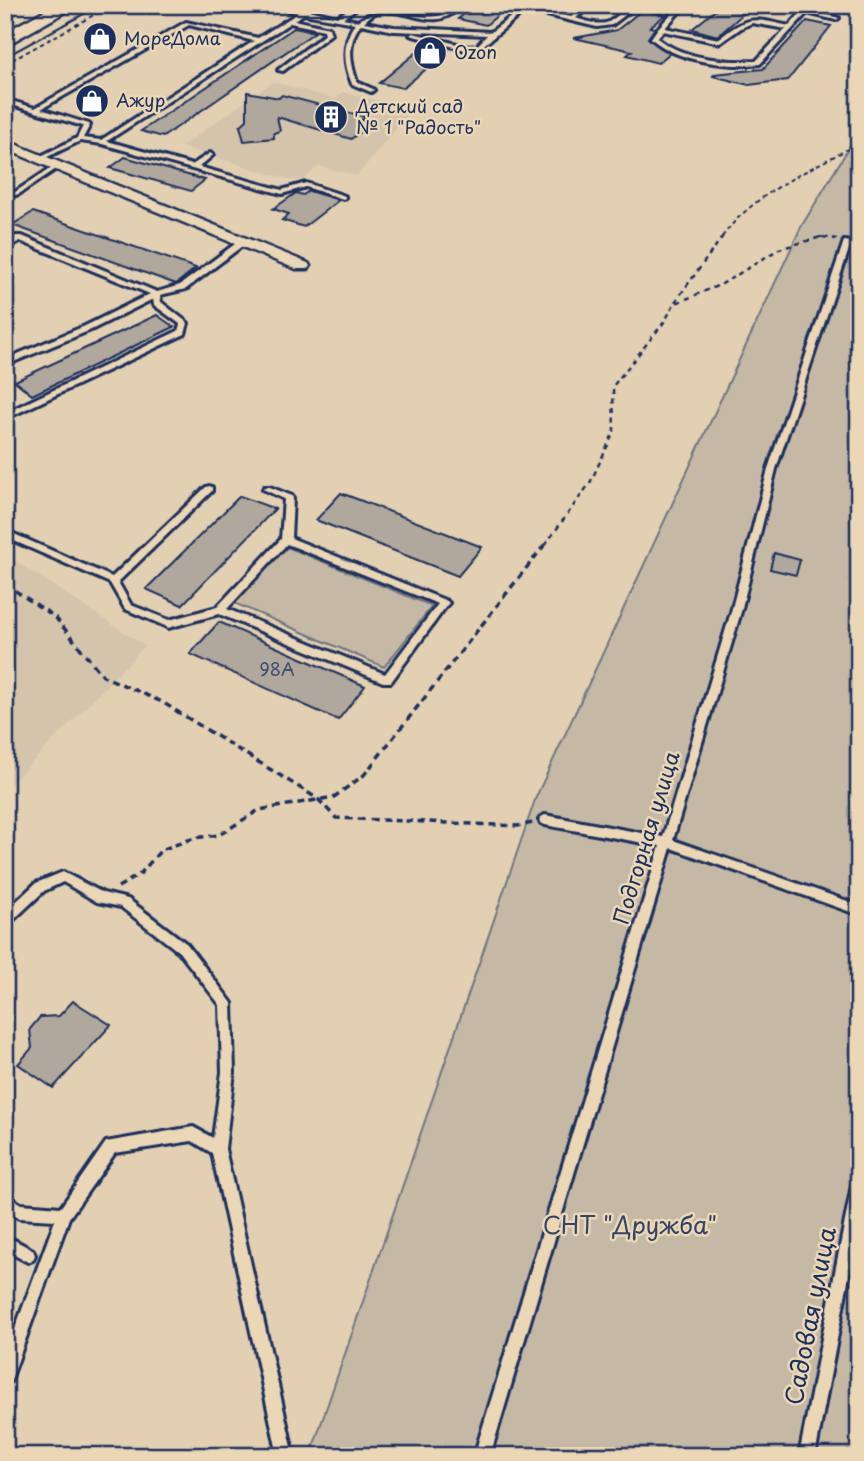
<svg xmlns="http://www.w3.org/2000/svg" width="864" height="1461" font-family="'Playpen Sans',sans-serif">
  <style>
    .built { fill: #d4c4ac }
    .green { fill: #c5b9a5; stroke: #707482; stroke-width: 2 }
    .building { fill: #b0a89d; stroke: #1b2f5e; stroke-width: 2 }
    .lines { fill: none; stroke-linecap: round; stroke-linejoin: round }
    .service-casing { stroke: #1b2f5e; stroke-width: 6 }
    .minor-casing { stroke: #1b2f5e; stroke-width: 5 }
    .primary-casing { stroke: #1b2f5e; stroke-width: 5 }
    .path-far2 { stroke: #1b2f5e; stroke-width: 2; stroke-dasharray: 4.5 3.5; stroke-linecap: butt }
    .path-far1 { stroke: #1b2f5e; stroke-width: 2.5; stroke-dasharray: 5 4.5; stroke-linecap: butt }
    .path { stroke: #1b2f5e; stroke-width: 3.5; stroke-dasharray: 7 5; stroke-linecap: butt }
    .service { fill: #ebd7b5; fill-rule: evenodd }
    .minor { fill: #ebd7b5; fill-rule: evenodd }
    .primary { fill: #ebd7b5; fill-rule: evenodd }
    .tram { stroke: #1b2f5e; stroke-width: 2 }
    .labels { text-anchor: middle; stroke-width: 5; stroke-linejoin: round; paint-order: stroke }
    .far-poi-label { font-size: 18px; fill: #1b2f5e; stroke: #ebd7b5; text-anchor: start }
    .number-label { font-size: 18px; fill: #404d6e }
    .street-label { font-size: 21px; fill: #1b2f5e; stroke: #ebd7b5 }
    .near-park-label { font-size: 24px; fill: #344469; stroke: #ebd7b5 }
    .near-street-label { font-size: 24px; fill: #1b2f5e; stroke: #ebd7b5 }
  </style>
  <rect width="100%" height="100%" fill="#e3d0b2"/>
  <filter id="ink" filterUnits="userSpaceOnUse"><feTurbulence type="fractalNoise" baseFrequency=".0143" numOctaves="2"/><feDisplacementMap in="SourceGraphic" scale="14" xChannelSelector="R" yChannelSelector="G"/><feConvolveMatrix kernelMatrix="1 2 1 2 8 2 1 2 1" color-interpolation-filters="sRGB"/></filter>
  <g filter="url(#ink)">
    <!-- built -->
    <g class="built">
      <polygon points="273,82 335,99 343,92 412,109 357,176 319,166 303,180 291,180 181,147"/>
      <polygon points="5,554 145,646 5,790"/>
    </g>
    <!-- green -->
    <g class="green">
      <polygon points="859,131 859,1456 310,1456 536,797 801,227"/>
      <polygon points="287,547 432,606 384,667 234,603"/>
    </g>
    <!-- building -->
    <g class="building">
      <polygon points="476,5 510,5 486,25 458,19"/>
      <polygon points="753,5 718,36 692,29 718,8"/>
      <polygon points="642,10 665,15 650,27 655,28 648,38 670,53 658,63 627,55 632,51 574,38 617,30"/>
      <polygon points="807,21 831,26 788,80 749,85 713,76 714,74 763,69"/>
      <polygon points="294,28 315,32 163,137 141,131"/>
      <polygon points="428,43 445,47 448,51 403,88 379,83"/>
      <polygon points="247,92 279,98 282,95 366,117 361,120 372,123 351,139 277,117 280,131 274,133 274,138 244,141 240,126 247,120"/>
      <polygon points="125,157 205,180 191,191 110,168"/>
      <polygon points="309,191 339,200 304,227 282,220 289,214 273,209 296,193 303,195"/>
      <polygon points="33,212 196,268 176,284 12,225"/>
      <polygon points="157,315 174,327 32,395 15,381"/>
      <polygon points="341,493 482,547 458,576 316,520"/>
      <polygon points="240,496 275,509 182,605 146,589"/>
      <polygon points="774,553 800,560 796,575 770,569"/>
      <polygon points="219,622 365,686 338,720 190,654"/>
      <polygon points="73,1001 111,1025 53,1088 18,1064 32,1048 30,1029 40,1017 59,1016"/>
    </g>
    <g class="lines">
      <!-- service casing -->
      <g class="service-casing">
        <g id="service">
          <path d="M264,5l40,4 33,8 17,-12h7l-18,13 15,3c30,-21 48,0 80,-5 10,-1 15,-11 25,-11 -25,24 -40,12 -69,6 -5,-1 -11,-2 -17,1 -5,2 -9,6 -13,10l30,5 97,5 34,-26 46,11 14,-12h7l-16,13c9,3 21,7 30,5 12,-4 18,-18 32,-18l-26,20 -15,2 -71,-17 -47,39 -10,2 -59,-16 3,-2 56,14 8,-1 10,-11 -93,-4 -33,-7c-14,18 -11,38 -4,58l16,7 1,1 -3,2 -19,-8c-9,-21 -10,-41 3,-61l-51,-9 -10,6 35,8 2,6 -48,37 -5,-1 47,-36 -1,-4 -34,-7 -183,118 85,24 18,-12 3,2 -1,1 -13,11 83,23 24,-7 39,13v2l-2,1 -37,-12 -24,7 -180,-50 -22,-3 -37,18h-4v-2l38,-19 6,-12 -78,-23v-4l30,9 151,-86 72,16 40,-25zM189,25l65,16 -153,99 -18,-2 7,-13 -1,-1 -48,-15z"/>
          <path d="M647,5c11,0 21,3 31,3 8,0 15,-3 24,-3l-22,6 -15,17 54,11c28,-24 35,-21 70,-13l13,-14 -26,-7h12l51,13 -3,2 -29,-7 -47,51c-32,4 -85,-3 -109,-26l7,-10 16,-17zM752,23l34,6 -30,32c-32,1 -73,-2 -99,-23l6,-7 57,12 21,-15z"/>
          <polygon points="54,166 59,167 19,194 5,198 5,194 15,192"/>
          <polygon points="16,236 22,236 157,292 180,285 239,241 246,243 186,289 160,295 161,302 188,323 185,334 5,419 5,413 178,331 180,324 154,305 153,299 91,330 11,363 5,363 5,358 8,358 85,326 150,294 20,241 5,249 5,244"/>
          <polygon points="844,241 859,243 859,247 850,246 776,469 741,612 673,840 859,905 859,915 671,848 490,1456 474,1456 660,846 545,825 541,823 539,820 541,817 545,815 663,837 731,612 768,469"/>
          <path d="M209,486l3,1v4l-94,91 13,23 38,15 48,-13 64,-68 3,-40 -21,-10 1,-2h6l22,9 1,2 -2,40 156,63 2,2 -2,2 -56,77h-8l-164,-68 -51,14 -3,-2 -40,-17 -15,-26 -105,-46v-7l107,47 94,-90zM287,544l151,60 -53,70 -158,-65z"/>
          <polygon points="63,872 103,893 128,899 187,944 232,1003 234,1072 225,1149 294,1456 278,1456 212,1153 192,1141 115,1153 69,1218 12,1377 10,1382 5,1384 5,1356 55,1220 19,1218 5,1210 5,1194 21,1204 61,1207 106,1142 193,1127 213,1138 222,1072 220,1005 179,952 121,907 97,902 63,882 44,891 9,924 5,925 5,912 36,883"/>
          <polygon points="859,1178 859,1223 815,1456 799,1456 852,1185 854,1180"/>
          <polygon points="5,1235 33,1250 35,1255 33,1260 28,1262 5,1250"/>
        </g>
      </g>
      <!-- minor casing -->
      <g class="minor-casing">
        <polygon id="minor" points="5,140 308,263 310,266 308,269 296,269 5,149"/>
      </g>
      <!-- primary casing -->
      <g class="primary-casing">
        <polygon id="primary" points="55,5 78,5 5,46 5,32"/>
      </g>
      <!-- path-far2 -->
      <g class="path-far2">
        <polyline points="5,64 112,5"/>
        <path d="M722,237c31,-44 90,-68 137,-94"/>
        <polyline points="819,237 824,237"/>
      </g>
      <!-- path-far1 -->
      <g class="path-far1">
        <polyline points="675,302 723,236"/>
        <polyline points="545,545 590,483 614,432 613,386 665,321 674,304 722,284 779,249 821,237 837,239"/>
      </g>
      <!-- path -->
      <g class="path">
        <polyline points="5,584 55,617 103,676 162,702 318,799 336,818 518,826 533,823"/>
        <polyline points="118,887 140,874 161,850 194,838 219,835 259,810 334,797 364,775 546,543"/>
      </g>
      <!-- service -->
      <use href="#service" class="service"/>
      <!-- minor -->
      <use href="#minor" class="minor"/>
      <!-- primary -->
      <use href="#primary" class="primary"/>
      <!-- tram -->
      <polyline class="tram" points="5,57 100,5"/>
    </g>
  </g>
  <!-- icons -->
  <defs>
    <g id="shop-disc" transform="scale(1.75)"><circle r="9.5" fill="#1b2f5e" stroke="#ebd7b5"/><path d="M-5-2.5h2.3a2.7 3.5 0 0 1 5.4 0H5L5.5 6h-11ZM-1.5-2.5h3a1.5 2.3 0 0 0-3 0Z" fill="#fff"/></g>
    <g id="building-disc" transform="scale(1.75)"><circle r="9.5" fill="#1b2f5e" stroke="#ebd7b5"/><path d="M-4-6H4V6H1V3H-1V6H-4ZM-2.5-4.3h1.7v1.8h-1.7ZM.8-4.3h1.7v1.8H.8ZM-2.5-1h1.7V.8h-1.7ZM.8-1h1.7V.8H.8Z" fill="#fff"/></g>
  </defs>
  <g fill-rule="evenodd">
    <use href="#shop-disc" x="100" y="39"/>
    <use href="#shop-disc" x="430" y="53"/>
    <use href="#shop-disc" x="92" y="101"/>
    <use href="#building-disc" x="331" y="117"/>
  </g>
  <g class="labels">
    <!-- far-poi labels -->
    <g class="far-poi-label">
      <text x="124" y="45">МореДома</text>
      <text x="454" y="59">Ozon</text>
      <text x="116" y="107">Ажур</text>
      <text x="356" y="113">Детский сад<tspan x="356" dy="21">№ 1 "Радость"</tspan></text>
    </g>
    <!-- number labels -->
    <g class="number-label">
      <text x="277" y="676">98А</text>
    </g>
    <!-- street labels -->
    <g class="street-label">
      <text transform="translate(647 838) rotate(-73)" y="7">Подгорная улица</text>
    </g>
    <!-- near-park labels -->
    <g class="near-park-label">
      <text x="630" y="1234">СНТ "Дружба"</text>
    </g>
    <!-- near-street labels -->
    <g class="near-street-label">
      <text transform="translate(811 1316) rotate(-79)" y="8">Садовая улица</text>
    </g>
  </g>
  <!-- margin -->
  <rect width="864" height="1461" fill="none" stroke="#ebd7b5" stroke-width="28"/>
  <rect x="14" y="14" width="836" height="1433" fill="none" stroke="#1b2f5e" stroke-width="2.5" filter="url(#ink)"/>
</svg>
